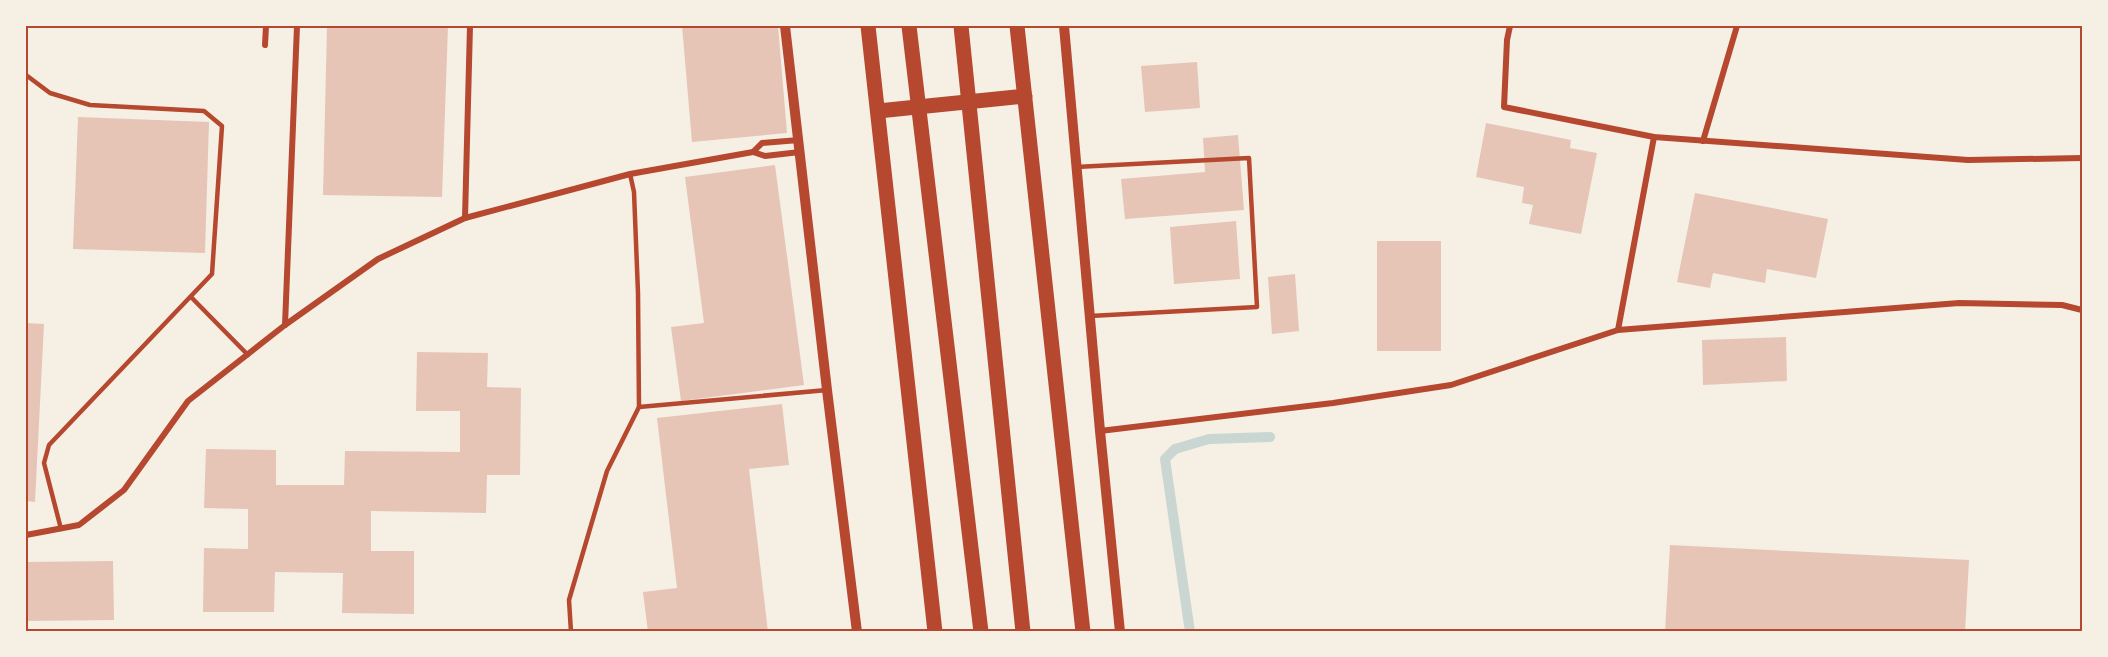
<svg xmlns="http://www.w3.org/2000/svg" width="2108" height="657" font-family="Ubuntu,sans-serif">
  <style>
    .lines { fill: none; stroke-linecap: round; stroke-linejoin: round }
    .stream { stroke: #c9d6d2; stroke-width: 10 }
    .building { fill: #e6c5b7 }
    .service { stroke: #b5482f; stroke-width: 4.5 }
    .minor { stroke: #b5482f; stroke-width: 6 }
    .tertiary { stroke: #b5482f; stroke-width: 10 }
    .primary { stroke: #b5482f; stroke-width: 15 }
    .neatline { fill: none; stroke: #b5482f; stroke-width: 2 }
  </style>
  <rect width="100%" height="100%" fill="#f6efe4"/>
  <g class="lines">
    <!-- stream -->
    <polyline class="stream" points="1190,632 1165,459 1175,449 1209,439 1270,437"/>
  </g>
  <!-- building -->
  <g class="building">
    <polygon points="327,26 448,26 442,197 323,195"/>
    <polygon points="682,26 778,26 787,133 692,142"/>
    <polygon points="1197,62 1200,108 1145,112 1141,66"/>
    <polygon points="78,117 209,122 205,253 73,249"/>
    <polygon points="1486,123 1571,140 1570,148 1597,153 1581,234 1529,224 1533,205 1522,203 1524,187 1476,177"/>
    <polygon points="1238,135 1244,210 1125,219 1121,179 1205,172 1203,138"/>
    <polygon points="775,165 804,385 681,401 671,327 704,323 685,177"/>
    <polygon points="1695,193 1828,219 1816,278 1767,269 1765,283 1713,273 1710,288 1677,282"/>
    <polygon points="1236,221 1240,279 1174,284 1170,227"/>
    <rect x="1377" y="241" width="64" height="110"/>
    <polygon points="1295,274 1299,331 1272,334 1268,277"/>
    <polygon points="26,323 44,324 35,502 26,501"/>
    <polygon points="1786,337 1787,381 1703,385 1702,340"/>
    <polygon points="417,352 488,353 487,387 521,388 520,475 487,475 486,513 371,511 371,551 414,551 414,614 342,613 343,573 275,572 274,612 203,612 204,548 248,549 248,509 204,508 206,449 276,450 276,485 344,485 345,451 460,452 460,411 416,411"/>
    <polygon points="782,404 789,465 749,469 768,632 648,632 643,592 677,588 657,418"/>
    <polygon points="1670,545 1969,560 1965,632 1665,632"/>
    <polygon points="113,561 114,620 26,621 26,562"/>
  </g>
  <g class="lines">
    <!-- service -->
    <g class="service">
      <polyline points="26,75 50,93 90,105 204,111 222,126 212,274 49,445 44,463 61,529"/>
      <polyline points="1076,167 1249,158 1257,307 1090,316"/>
      <polyline points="191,297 248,355"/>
      <polyline points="639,407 827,390"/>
      <polyline points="571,632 569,600 607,471 639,407 638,293 634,192 630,174"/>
    </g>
    <!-- minor -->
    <g class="minor">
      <polyline points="1510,26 1507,40 1504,107 1654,137 1968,160 2082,158"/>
      <polyline points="265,45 266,26"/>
      <polyline points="1703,141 1737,26"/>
      <polyline points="753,152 765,156 800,152"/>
      <polyline points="465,218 470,26"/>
      <polyline points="285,325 297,26"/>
      <polyline points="1618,330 1654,137"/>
      <polyline points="1100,431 1333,403 1451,385 1618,330 1959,303 2062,305 2082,310"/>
      <polyline points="26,535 79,525 124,490 188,401 285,325 378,259 465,218 630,174 753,152 762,143 799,140"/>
    </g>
    <!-- tertiary -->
    <g class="tertiary">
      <polyline points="785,26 827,390 857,632"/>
      <polyline points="1064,26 1100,431 1120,632"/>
    </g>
    <!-- primary -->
    <g class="primary">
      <polyline points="868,26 935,632"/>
      <polyline points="909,26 981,632"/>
      <polyline points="961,26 1023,632"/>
      <polyline points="1017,26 1083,632"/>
      <polyline points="878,111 1025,96"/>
    </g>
  </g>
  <!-- border -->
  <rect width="2108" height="657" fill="none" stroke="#f6efe4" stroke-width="54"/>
  <rect x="27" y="27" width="2054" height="603" class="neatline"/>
</svg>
